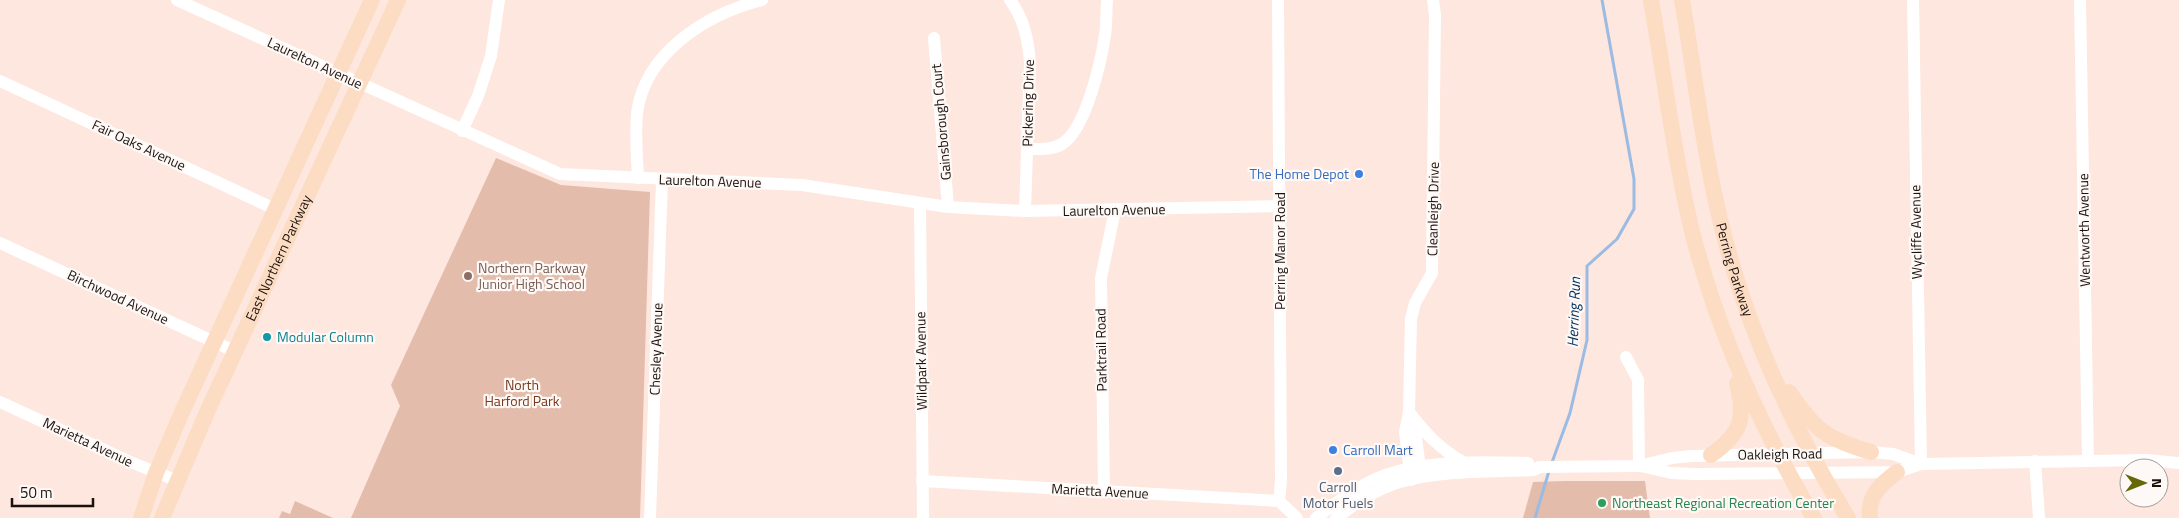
<svg xmlns="http://www.w3.org/2000/svg" width="2179" height="518" font-family="'Titillium Web',sans-serif">
  <style>
    .green { fill: #e3bcac }
    .lines { fill: none; stroke-linecap: round; stroke-linejoin: round }
    .stream { stroke: #9bbbe3; stroke-width: 3 }
    .minor { stroke: #fff; stroke-width: 12 }
    .major { stroke: #fddcc4; stroke-width: 16 }
    .shop-dot { fill: #3f7fe0; stroke: #fef9f6; stroke-width: 2 }
    .education-dot { fill: #8d6e63; stroke: #fef9f6; stroke-width: 2 }
    .culture-dot { fill: #0f9aa8; stroke: #fef9f6; stroke-width: 2 }
    .service-dot { fill: #5c6f8a; stroke: #fef9f6; stroke-width: 2 }
    .leisure-dot { fill: #2e9e5b; stroke: #fef9f6; stroke-width: 2 }
    .labels { text-anchor: middle; stroke-width: 4.5; stroke-linejoin: round; paint-order: stroke }
    .street-label { font-size: 14px; fill: #1b120e; stroke: #fef9f6 }
    .shop-label { font-size: 14px; fill: #366cbe; stroke: #fef9f6; text-anchor: end }
    .education-label { font-size: 14px; fill: #785e54; stroke: #fef9f6; text-anchor: start }
    .culture-label { font-size: 14px; fill: #0d838f; stroke: #fef9f6; text-anchor: start }
    .park-label { font-size: 14px; fill: #78391b; stroke: #fef9f6 }
    .service-label { font-size: 14px; fill: #4e5e75; stroke: #fef9f6 }
    .leisure-label { font-size: 14px; fill: #27864d; stroke: #fef9f6; text-anchor: start }
    .water-label { font-size: 15px; font-style: italic; fill: #033263; stroke: #fef9f6 }
  </style>
  <rect width="100%" height="100%" fill="#fde7de"/>
  <!-- green -->
  <g class="green">
    <polygon points="496,158 561,185 650,192 640,518 351,518 400,406 391,385"/>
    <polygon points="1567,481 1645,481 1650,518 1523,518 1533,482"/>
    <polygon points="295,501 333,518 279,518 282,511 290,514"/>
  </g>
  <g class="lines">
    <!-- stream -->
    <g class="stream">
      <polyline points="1551,465 1570,413 1587,340 1587,266 1617,239 1634,209 1634,179 1602,0"/>
      <polyline points="1535,518 1549,471"/>
    </g>
    <!-- minor -->
    <g class="minor">
      <polyline points="177,0 560,174 802,185 948,207 1025,211 1280,206"/>
      <path d="M1010,0c14,19 18,39 20,62l-5,149"/>
      <polyline points="1278,0 1281,481 1279,501"/>
      <polyline points="1913,0 1921,464"/>
      <polyline points="2080,0 2088,461"/>
      <polyline points="934,38 948,207"/>
      <polyline points="0,81 277,210"/>
      <polyline points="462,131 478,96 491,56 499,0"/>
      <path d="M1028,149c11,0 24,1 34,-5 24,-15 39,-82 43,-109 2,-11 1,-24 2,-35"/>
      <path d="M638,178c-1,-21 -3,-44 -1,-65 8,-61 70,-99 125,-113"/>
      <polyline points="920,203 923,518"/>
      <polyline points="0,243 236,352"/>
      <polyline points="1626,357 1638,380 1639,466"/>
      <polyline points="0,402 128,461 178,481"/>
      <path d="M1409,412c16,21 31,37 54,50"/>
      <polyline points="1412,420 1415,430 1421,476"/>
      <polyline points="2035,461 2039,518"/>
      <polyline points="1641,466 1671,473 1695,474 1897,472 1921,464 2146,460 2179,463"/>
      <polyline points="1411,480 1405,432 1409,412 1411,319 1415,303 1432,273 1435,15 1433,0"/>
      <polyline points="922,481 1279,501"/>
      <polyline points="1104,492 1101,278 1115,210"/>
      <polyline points="1279,501 1297,518"/>
      <polyline points="650,518 662,180"/>
      <path d="M1316,518c24,-18 50,-39 79,-46 43,-12 89,-10 133,-9"/>
      <path d="M1336,518c20,-15 40,-29 64,-36 42,-12 90,-10 134,-12l5,-3 100,-1 33,-8 19,-2 180,-4 22,2 28,10"/>
    </g>
    <!-- major -->
    <g class="major">
      <path d="M1651,0c13,74 22,150 39,223 25,104 70,203 124,295"/>
      <path id="s1" d="M1682,0c15,88 24,178 50,264 26,90 67,174 116,254"/>
      <path d="M1789,392c26,38 37,47 82,60"/>
      <path d="M1711,455c30,-21 35,-36 26,-72"/>
      <polyline points="141,518 156,473 181,414 372,0"/>
      <path id="s2" d="M162,518l45,-106 191,-412"/>
      <path d="M1870,518c-3,-22 11,-34 27,-46"/>
    </g>
  </g>
  <!-- markers -->
  <g class="shop-dot">
    <circle cx="1359" cy="174" r="5"/>
    <circle cx="1333" cy="450" r="5"/>
  </g>
  <circle class="education-dot" cx="468" cy="276" r="5"/>
  <circle class="culture-dot" cx="267" cy="337" r="5"/>
  <circle class="service-dot" cx="1338" cy="471" r="5"/>
  <circle class="leisure-dot" cx="1602" cy="503" r="5"/>
  <g class="labels">
    <!-- street labels -->
    <g class="street-label">
      <text transform="translate(315 63) rotate(25)" y="5">Laurelton Avenue</text>
      <text transform="translate(1028 103) rotate(-89)" y="5">Pickering Drive</text>
      <text transform="translate(941 122) rotate(-95)" y="5">Gainsborough Court</text>
      <text transform="translate(139 145) rotate(25)" y="5">Fair Oaks Avenue</text>
      <text transform="translate(710 181) rotate(2)" y="5">Laurelton Avenue</text>
      <text transform="translate(1433 209) rotate(-89)" y="5">Cleanleigh Drive</text>
      <text transform="translate(1114 210) rotate(-1)" y="5">Laurelton Avenue</text>
      <text transform="translate(2084 230) rotate(-91)" y="5">Wentworth Avenue</text>
      <text transform="translate(1916 232) rotate(-91)" y="5">Wycliffe Avenue</text>
      <text transform="translate(1280 251) rotate(-90)" y="5">Perring Manor Road</text>
      <text dy="5" stroke="none"><textPath href="#s2" startOffset="285">East Northern Parkway</textPath></text>
      <text dy="5" stroke="none"><textPath href="#s1" startOffset="275">Perring Parkway</textPath></text>
      <text transform="translate(118 297) rotate(25)" y="5">Birchwood Avenue</text>
      <text transform="translate(656 349) rotate(-88)" y="5">Chesley Avenue</text>
      <text transform="translate(1101 350) rotate(-91)" y="5">Parktrail Road</text>
      <text transform="translate(921 361) rotate(-91)" y="5">Wildpark Avenue</text>
      <text transform="translate(88 442) rotate(25)" y="5">Marietta Avenue</text>
      <text transform="translate(1780 454) rotate(-1)" y="5">Oakleigh Road</text>
      <text transform="translate(1100 491) rotate(3)" y="5">Marietta Avenue</text>
    </g>
    <!-- shop labels -->
    <g class="shop-label">
      <text x="1349" y="179">The Home Depot</text>
      <text x="1343" y="455" text-anchor="start">Carroll Mart</text>
    </g>
    <!-- education labels -->
    <g class="education-label">
      <text x="478" y="273">Northern Parkway<tspan x="478" dy="16">Junior High School</tspan></text>
    </g>
    <!-- culture labels -->
    <g class="culture-label">
      <text x="277" y="342">Modular Column</text>
    </g>
    <!-- park labels -->
    <g class="park-label">
      <text x="522" y="390">North<tspan x="522" dy="16">Harford Park</tspan></text>
    </g>
    <!-- service labels -->
    <g class="service-label">
      <text x="1338" y="492">Carroll<tspan x="1338" dy="16">Motor Fuels</tspan></text>
    </g>
    <!-- leisure labels -->
    <g class="leisure-label">
      <text x="1612" y="508">Northeast Regional Recreation Center</text>
    </g>
    <!-- water labels -->
    <g class="water-label">
      <text transform="translate(1574 312) rotate(-88)" y="5">Herring Run</text>
    </g>
  </g>
  <!-- north arrow -->
  <g transform="translate(2144 483) rotate(90)"><circle r="24" fill="#fef9f6" stroke="#a39d99"/>
  <path d="M0-4L9 19L0 12L-9 19Z" fill="#666805"/>
  <text y="-8" font-size="14" font-weight="bold" text-anchor="middle" fill="#1b120e">N</text>
  </g>
  <!-- scale -->
  <path d="M12 498v8h81v-8" fill="none" stroke="#1b120e" stroke-width="2.5"/>
  <text x="20" y="498" font-size="15" fill="#1b120e" stroke="#fef9f6" stroke-width="4" paint-order="stroke">50 m</text>
</svg>
